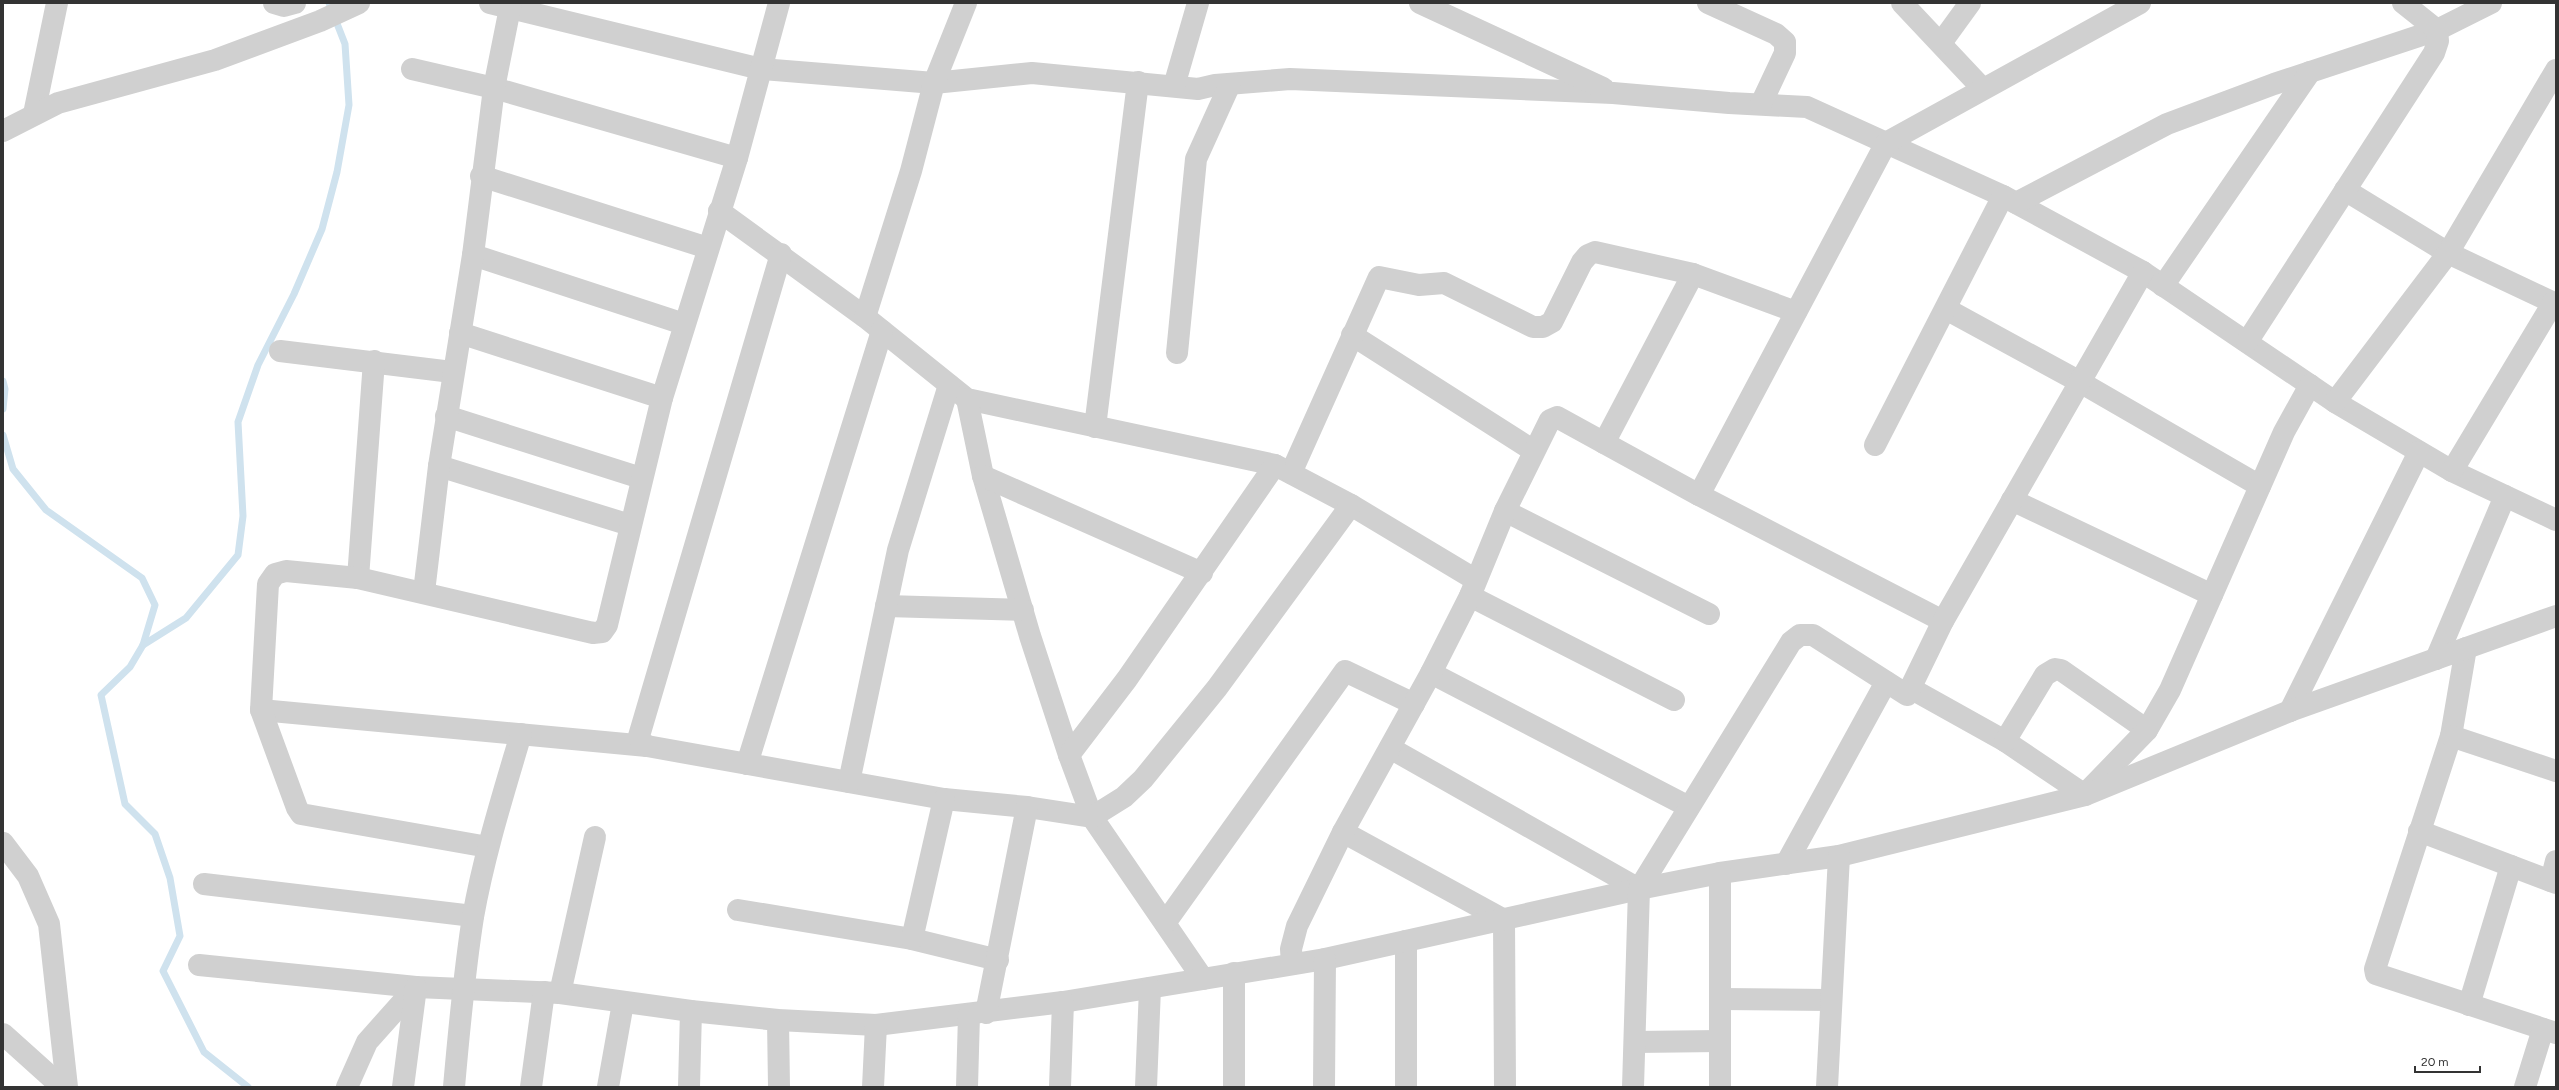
<svg xmlns="http://www.w3.org/2000/svg" width="2559" height="1090" font-family="Figtree,sans-serif">
  <style>
    .lines { fill: none; stroke-linecap: round; stroke-linejoin: round }
    .stream { stroke: #cfe2ee; stroke-width: 7 }
    .minor { stroke: #d0d0d0; stroke-width: 22 }
  </style>
  <rect width="100%" height="100%" fill="#fff"/>
  <g class="lines">
    <!-- stream -->
    <g class="stream">
      <polyline points="3,381 5,389 3,409"/>
      <polyline points="3,435 13,469 46,510 142,578 155,605 143,645 130,667 101,695 125,804 155,834 170,878 180,936 163,971 204,1052 248,1087"/>
      <polyline points="143,645 186,618 238,555 243,516 238,422 258,365 294,294 322,229 337,172 349,105 345,44 329,3"/>
    </g>
    <!-- minor -->
    <g class="minor">
      <polyline points="274,3 284,6 295,3"/>
      <polyline points="490,3 761,69 934,83 1032,73 1198,89 1215,85 1290,79 1613,93 1729,103 1807,107 2003,196 2143,272 2335,402 2452,471 2556,520"/>
      <polyline points="1420,3 1603,88"/>
      <polyline points="1708,3 1776,34 1785,42 1785,53 1761,104"/>
      <polyline points="1902,3 1982,88"/>
      <polyline points="1941,43 1970,3"/>
      <polyline points="412,69 494,88 737,158"/>
      <polyline points="1174,86 1198,3"/>
      <polyline points="34,114 57,3"/>
      <polyline points="3,131 58,103 215,60 320,21 359,3"/>
      <polyline points="481,176 708,248"/>
      <polyline points="2345,190 2448,253 2556,304"/>
      <polyline points="2016,203 2167,124 2274,84 2437,30 2491,3"/>
      <polyline points="719,211 865,317 967,399 1275,465 1351,505 1476,580"/>
      <polyline points="473,255 684,324"/>
      <polyline points="2163,286 2310,72"/>
      <polyline points="1946,309 2080,382 2260,486"/>
      <polyline points="865,317 911,171 934,83 966,3"/>
      <polyline points="460,333 662,398"/>
      <polyline points="1352,335 1534,451"/>
      <polyline points="2247,342 2434,53 2438,41 2437,30 2403,3"/>
      <polyline points="280,351 452,372"/>
      <polyline points="1177,353 1196,159 1230,84"/>
      <polyline points="967,399 983,476 1030,636 1069,755 1092,817 1203,979"/>
      <polyline points="2335,402 2448,253 2556,70"/>
      <polyline points="446,416 641,478"/>
      <polyline points="1095,427 1138,82"/>
      <polyline points="1604,443 1693,274"/>
      <polyline points="1875,445 2003,196"/>
      <polyline points="439,466 630,525"/>
      <polyline points="2452,471 2553,303"/>
      <polyline points="1291,473 1379,277 1419,285 1444,283 1533,327 1543,327 1552,322 1582,262 1588,255 1595,252 1693,274 1796,312"/>
      <polyline points="983,476 1202,573"/>
      <polyline points="1699,495 1886,143 2140,3"/>
      <polyline points="2012,500 2212,595"/>
      <polyline points="1505,511 1709,614"/>
      <polyline points="358,578 374,361"/>
      <polyline points="424,592 439,466 473,255 494,88 511,3"/>
      <polyline points="1470,596 1674,700"/>
      <polyline points="886,606 1023,610"/>
      <polyline points="2466,648 2451,736 2375,969 2376,974 2556,1033"/>
      <polyline points="2436,659 2505,496"/>
      <polyline points="1431,673 1689,807"/>
      <polyline points="1910,688 2005,741 2085,795"/>
      <polyline points="261,710 647,746 944,799 1027,807 1092,817 1124,797 1143,779 1217,688 1351,505"/>
      <polyline points="2290,711 2419,452"/>
      <polyline points="2451,736 2556,771"/>
      <polyline points="2005,741 2045,675 2055,669 2061,670 2147,730"/>
      <polyline points="647,746 641,742 639,736 781,254"/>
      <polyline points="1390,748 1639,889"/>
      <polyline points="1069,755 1127,679 1275,465"/>
      <polyline points="747,764 882,331"/>
      <polyline points="849,782 898,550 949,385"/>
      <polyline points="2090,789 2147,730 2170,690 2284,432 2310,385"/>
      <polyline points="2419,831 2556,883"/>
      <polyline points="1343,832 1504,920 1505,1087"/>
      <polyline points="3,843 28,876 49,924 67,1087"/>
      <polyline points="488,847 301,814 297,808 261,710 268,584 275,574 286,571 358,578 593,633 602,632 607,625 662,398 737,158 779,3"/>
      <polyline points="1786,864 1886,682"/>
      <polyline points="2551,881 2556,861"/>
      <polyline points="204,884 473,916"/>
      <polyline points="738,910 912,939 998,960"/>
      <polyline points="1165,923 1345,671 1414,704"/>
      <polyline points="912,939 944,799"/>
      <polyline points="1406,941 1406,1087"/>
      <polyline points="1292,964 1291,949 1297,926 1343,832 1431,673 1470,596 1505,511 1550,420 1557,417 1699,495 1943,621"/>
      <polyline points="199,965 416,987 560,993 691,1011 778,1020 876,1025 1063,1002 1325,959 1639,889 1720,873 1839,856 2085,795 2290,711 2556,616"/>
      <polyline points="1234,973 1234,1087"/>
      <polyline points="560,993 595,837"/>
      <polyline points="1720,999 1830,1000"/>
      <polyline points="2469,1005 2511,866"/>
      <polyline points="986,1013 1027,807"/>
      <polyline points="778,1020 779,1087"/>
      <polyline points="3,1034 62,1087"/>
      <polyline points="1635,1042 1720,1041"/>
      <polyline points="347,1087 367,1042 416,987"/>
      <polyline points="403,1087 416,987"/>
      <path d="M454,1087c5,-57 10,-113 19,-170 11,-62 30,-122 48,-183"/>
      <polyline points="531,1087 544,992"/>
      <polyline points="608,1087 623,1003"/>
      <polyline points="689,1087 691,1011"/>
      <polyline points="873,1087 876,1025"/>
      <polyline points="967,1087 969,1015"/>
      <polyline points="1060,1087 1063,1002"/>
      <polyline points="1146,1087 1150,988"/>
      <polyline points="1324,1087 1325,959"/>
      <polyline points="1633,1087 1639,889 1791,642 1800,635 1813,635 1907,695 1943,621 2143,272"/>
      <polyline points="1720,1087 1720,873"/>
      <polyline points="1827,1087 1839,856"/>
      <polyline points="2525,1087 2543,1029"/>
    </g>
  </g>
  <!-- border -->
  <rect width="2559" height="1090" fill="none" stroke="#333333" stroke-width="8"/>
  <!-- scale -->
  <path d="M2415 1066v6h65v-6" fill="none" stroke="#333333" stroke-width="2"/>
  <text x="2421" y="1066" font-size="12" fill="#333333" stroke="#ffffff" stroke-width="3" paint-order="stroke">20 m</text>
</svg>
